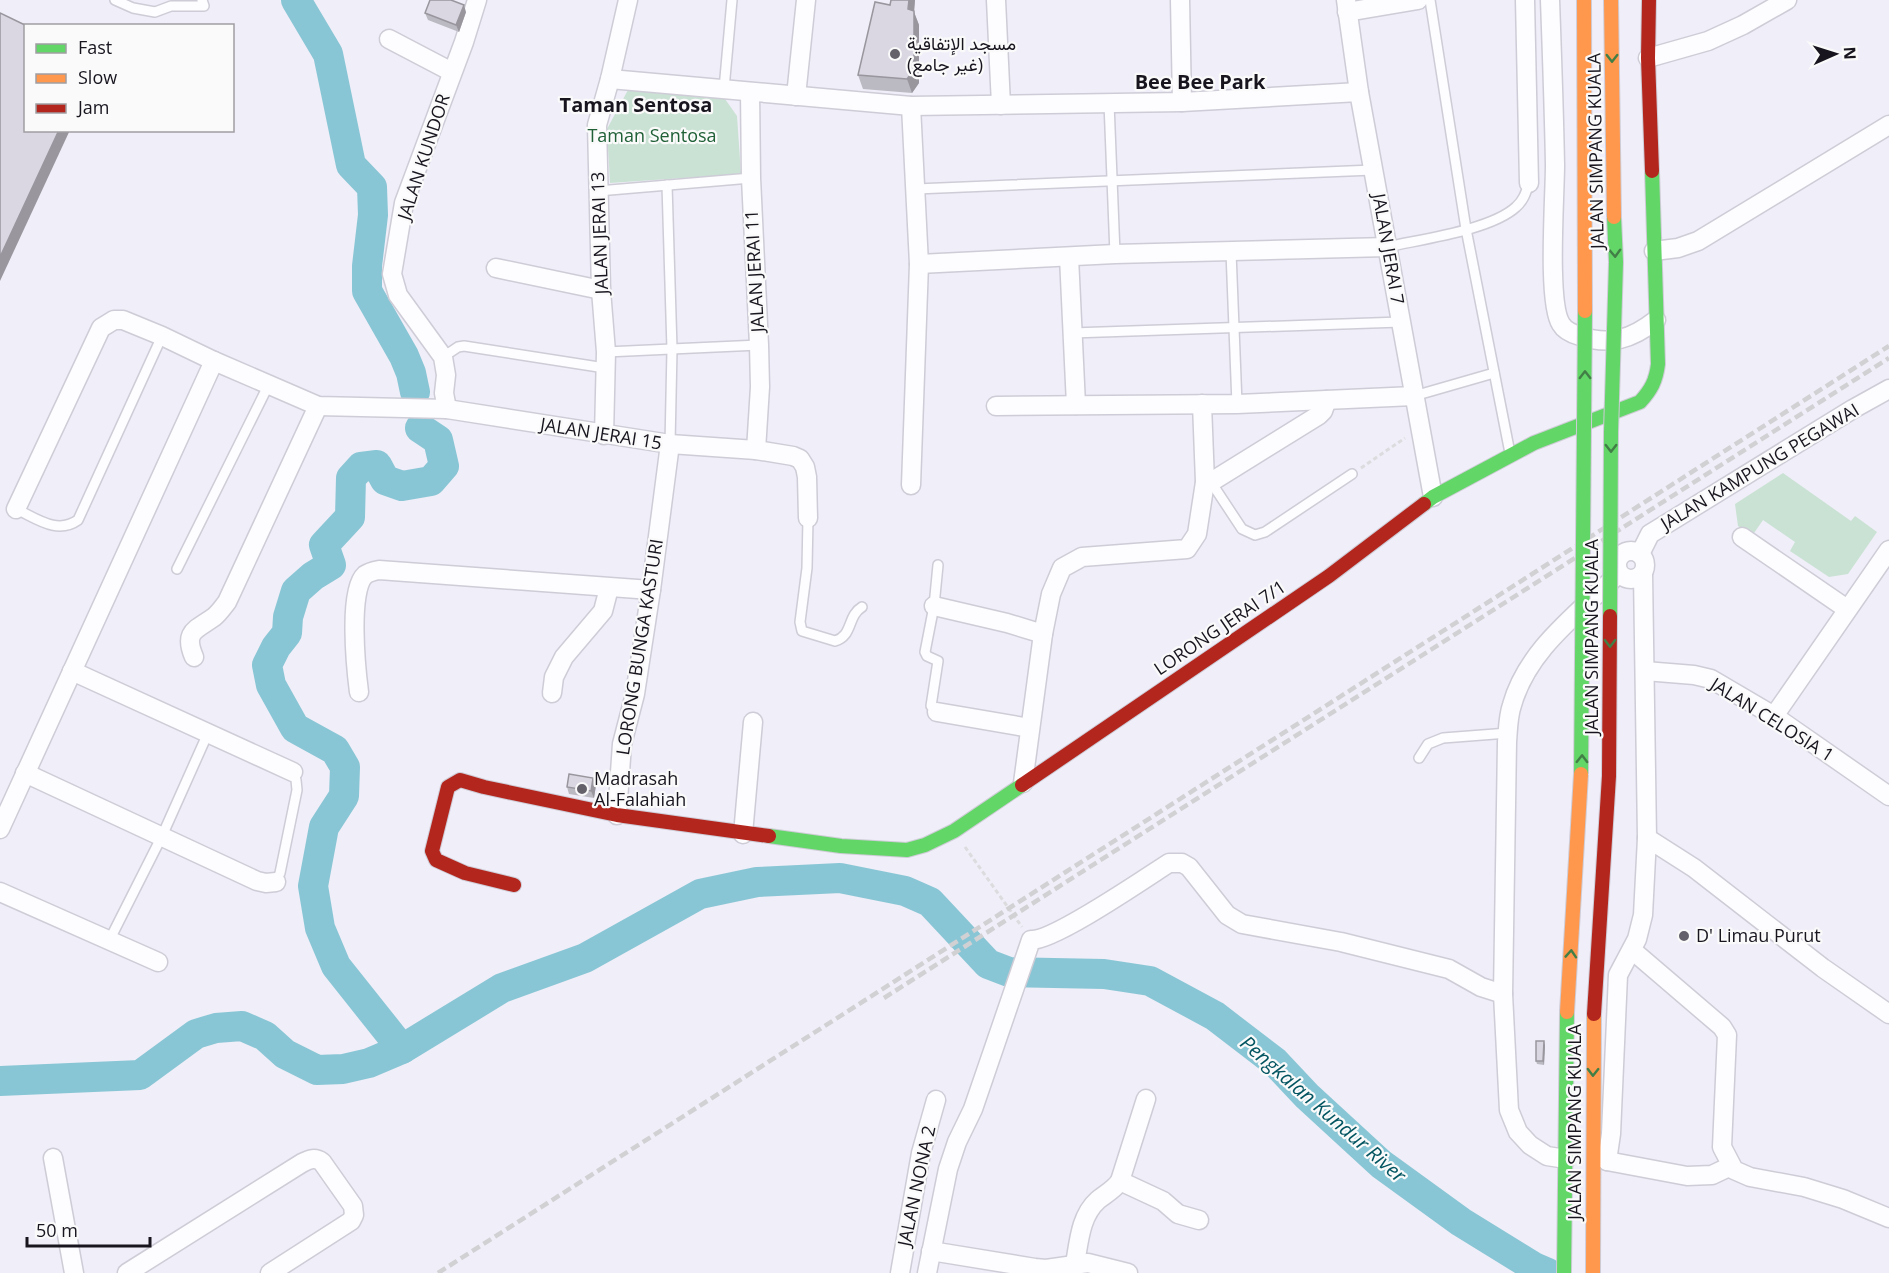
<svg xmlns="http://www.w3.org/2000/svg" width="1889" height="1273" font-family="'Open Sans',Vazirmatn,sans-serif">
  <style>
    .green { fill: #cae2d4 }
    .lines { fill: none; stroke-linecap: round; stroke-linejoin: round }
    .river { stroke: #89c6d5; stroke-width: 30 }
    .lane-casing { stroke: #ceccd6; stroke-width: 12 }
    .street-casing { stroke: #ceccd6; stroke-width: 21 }
    .fast-casing { stroke: #ceccd6; stroke-width: 16 }
    .slow-casing { stroke: #ceccd6; stroke-width: 16 }
    .jam-casing { stroke: #ceccd6; stroke-width: 16 }
    .path { stroke: #dcdcdf; stroke-width: 3; stroke-dasharray: 4.5 3; stroke-linecap: butt }
    .lane { stroke: #fdfcfe; stroke-width: 9 }
    .street { stroke: #fdfcfe; stroke-width: 18 }
    .fast { stroke: #63d668; stroke-width: 14 }
    .slow { stroke: #ff974d; stroke-width: 14 }
    .jam { stroke: #b3261e; stroke-width: 14 }
    .rail { stroke: #d1d0d3; stroke-width: 4.5; stroke-dasharray: 9 4.5; stroke-linecap: butt }
    .fast-bridge-casing { stroke: #ceccd6; stroke-width: 16; stroke-linecap: butt }
    .slow-bridge-casing { stroke: #ceccd6; stroke-width: 16; stroke-linecap: butt }
    .jam-bridge-casing { stroke: #ceccd6; stroke-width: 16; stroke-linecap: butt }
    .fast-bridge { stroke: #63d668; stroke-width: 14 }
    .slow-bridge { stroke: #ff974d; stroke-width: 14 }
    .jam-bridge { stroke: #b3261e; stroke-width: 14 }
    .wall { fill: #bbb9c2 }
    .shaded-wall { fill: #99969e }
    .building { fill: #dad7e2; stroke: #99969e; stroke-width: 1.5 }
    .oneway { stroke: #417f47 }
    .poi-dot { fill: #64616b; stroke: #fafafa; stroke-width: 2 }
    .labels { text-anchor: middle; stroke-width: 4.5; stroke-linejoin: round; paint-order: stroke }
    .poi-label { font-size: 18px; fill: #18151f; stroke: #fafafa; text-anchor: start }
    .park-label { font-size: 18px; fill: #1f6037; stroke: #fafafa }
    .street-label { font-size: 18px; fill: #18151f; stroke: #fafafa }
    .neighbourhood-label { font-size: 20px; font-weight: bold; fill: #18151f; stroke: #fafafa }
    .water-label { font-size: 20px; font-style: italic; fill: #035561; stroke: #fafafa }
  </style>
  <rect width="100%" height="100%" fill="#f0eef8"/>
  <!-- green -->
  <g class="green">
    <polygon points="628,90 725,99 737,116 741,174 610,183 607,129"/>
    <polygon points="1783,473 1851,521 1855,516 1877,532 1848,574 1829,577 1790,551 1795,542 1763,520 1752,536 1738,526 1735,504"/>
  </g>
  <g class="lines">
    <!-- river -->
    <g class="river">
      <polyline points="296,0 328,54 351,165 372,187 373,215 367,266 367,291 404,356 411,373 415,392"/>
      <polyline points="402,1049 336,966 320,928 313,886 324,827 344,796 345,767 335,750 295,728 271,685 267,665 276,647 287,633 288,617 296,591 313,576 331,565 324,545 350,517 351,478 361,467 377,465 385,480 402,486 431,481 444,466 438,440 420,428"/>
      <polyline points="0,1081 140,1075 196,1034 216,1028 242,1026 265,1036 285,1054 317,1070 343,1069 369,1063 402,1049 502,988 585,958 700,894 757,882 840,878 905,891 930,902 988,964 1009,972 1104,974 1150,981 1215,1016 1275,1062 1307,1096 1381,1164 1461,1222 1534,1267 1548,1273"/>
    </g>
    <!-- lane casing -->
    <g class="lane-casing">
      <g id="lane">
        <polyline points="115,0 133,8 155,12 171,6 204,6 202,0"/>
        <polyline points="1430,0 1466,229 1510,453"/>
        <polyline points="724,89 732,0"/>
        <polyline points="1109,103 1115,254"/>
        <polyline points="667,185 672,349 670,444"/>
        <polyline points="916,189 1373,170"/>
        <polyline points="598,191 751,178"/>
        <path d="M1387,247c35,-8 104,-17 129,-40 8,-7 10,-15 13,-24"/>
        <polyline points="1231,252 1237,404"/>
        <polyline points="1072,333 1401,322"/>
        <polyline points="606,352 759,345"/>
        <polyline points="443,357 458,347 464,346 605,368"/>
        <polyline points="1414,396 1494,373"/>
        <polyline points="1211,482 1242,529 1255,535 1265,532 1352,474"/>
        <path d="M16,509c20,9 41,26 62,11l84,-184"/>
        <path d="M808,518l-1,50 -7,54 2,9 33,10c18,-5 12,-25 27,-34"/>
        <polyline points="177,569 268,386"/>
        <polyline points="937,712 931,706 938,661 927,656 925,652 934,606 938,565"/>
        <polyline points="1419,758 1428,744 1443,738 1508,733"/>
        <polyline points="276,882 280,873 297,790 296,780 293,772"/>
        <polyline points="109,941 162,836 208,733"/>
      </g>
    </g>
    <!-- street casing -->
    <g class="street-casing">
      <g id="street">
        <polyline points="996,0 1001,105"/>
        <polyline points="1180,0 1182,102"/>
        <polyline points="1346,0 1359,92 1433,497"/>
        <polyline points="1525,0 1529,183"/>
        <path d="M1550,0c2,55 4,110 5,165 0,31 -8,138 6,159 4,7 12,10 19,12 30,10 52,3 76,-16"/>
        <polyline points="1347,12 1418,0"/>
        <polyline points="389,39 452,72"/>
        <polyline points="1648,58 1708,41 1743,25 1787,0"/>
        <polyline points="610,79 911,106 1182,102 1359,92"/>
        <polyline points="750,92 751,178 759,345 760,387 756,450"/>
        <polyline points="796,96 806,0"/>
        <polyline points="911,106 919,264 911,485"/>
        <polyline points="1654,251 1678,248 1698,241 1889,125"/>
        <polyline points="1069,257 1076,405"/>
        <polyline points="919,264 1115,254 1387,247"/>
        <polyline points="496,268 601,290"/>
        <polyline points="996,406 1237,404 1414,396"/>
        <polyline points="447,409 444,393 446,375 443,357 398,295 392,274 404,203 464,42 477,0"/>
        <polyline points="604,435 606,352 601,290 597,125 610,79 628,0"/>
        <polyline points="1205,482 1211,482 1319,415 1323,411 1327,400"/>
        <polyline points="16,509 101,328 114,320 123,320 162,336 214,361 318,406 447,409 670,444 756,450 793,456 800,459 805,467 807,477 808,518"/>
        <polyline points="1742,537 1847,609"/>
        <circle cx="1631" cy="565" r="14"/>
        <polyline points="1640,554 1650,534 1853,409 1889,389"/>
        <polyline points="934,606 1007,623 1043,634"/>
        <path d="M194,657c-11,-26 2,-27 20,-40 5,-4 9,-10 13,-15l91,-196"/>
        <polyline points="72,671 293,772"/>
        <polyline points="1645,671 1694,675 1711,679 1774,716 1889,796"/>
        <path d="M359,692c-3,-23 -11,-102 6,-117 4,-3 9,-4 14,-5l272,20"/>
        <polyline points="552,693 554,677 564,657 603,611 609,588"/>
        <polyline points="937,712 1030,728"/>
        <polyline points="1774,716 1889,550"/>
        <polyline points="25,773 257,881 266,883 276,882"/>
        <polyline points="1023,783 1043,634 1051,594 1062,568 1082,557 1187,549 1197,534 1205,482 1202,404"/>
        <polyline points="617,815 622,744 635,694 651,590 670,444"/>
        <polyline points="0,829 214,361"/>
        <polyline points="743,834 753,722"/>
        <polyline points="1647,838 1694,868 1823,968 1889,1014"/>
        <polyline points="0,892 158,962"/>
        <polyline points="1632,950 1722,1027 1727,1035 1722,1147 1734,1170 1750,1177 1804,1187 1843,1199 1889,1218"/>
        <polyline points="53,1158 74,1273"/>
        <path d="M1566,1159l-19,-3 -17,-11 -12,-13 -9,-22 -6,-116 4,-252c1,-12 1,-26 5,-37 15,-54 63,-89 102,-127"/>
        <polyline points="1607,1161 1611,1134 1618,975 1637,939 1643,915 1647,838 1643,574"/>
        <polyline points="1607,1161 1687,1176 1712,1175 1731,1166"/>
        <polyline points="1120,1181 1163,1201 1178,1214 1199,1220"/>
        <polyline points="931,1251 1035,1268 1046,1269 1088,1263 1128,1273"/>
        <path d="M1075,1264c4,-22 5,-48 23,-64 7,-6 16,-10 22,-19l26,-82"/>
        <path d="M127,1273l175,-110c8,-4 13,-6 20,-1l31,44 1,9 -3,6 -81,52"/>
        <polyline points="900,1273 921,1153 936,1100"/>
        <path d="M927,1273l21,-104 9,-27 16,-33 58,-169c23,1 113,-61 138,-77h13l7,4 38,48 15,9 99,18 108,27 32,18 22,7"/>
      </g>
    </g>
    <!-- fast casing -->
    <g class="fast-casing">
      <g id="fast">
        <path d="M1424,504l9,-7 101,-54 106,-41c11,-12 16,-21 18,-38l-6,-193"/>
        <polyline points="769,836 841,846 907,850 925,845 954,831 1022,785"/>
        <polyline points="1564,1273 1567,1012"/>
      </g>
    </g>
    <!-- slow casing -->
    <g class="slow-casing">
      <polyline id="slow" points="1593,1273 1594,1014"/>
    </g>
    <!-- jam casing -->
    <g class="jam-casing">
      <g id="jam">
        <polyline points="1649,0 1648,58 1652,171"/>
        <polyline points="1022,785 1329,576 1424,504"/>
        <polyline points="514,885 465,873 436,860 432,851 448,787 460,780 484,787 617,815 769,836"/>
      </g>
    </g>
    <!-- path -->
    <g class="path">
      <polyline points="1361,468 1405,438"/>
      <polyline points="965,847 1022,927"/>
    </g>
    <!-- lane -->
    <use href="#lane" class="lane"/>
    <!-- street -->
    <use href="#street" class="street"/>
    <!-- fast -->
    <use href="#fast" class="fast"/>
    <!-- slow -->
    <use href="#slow" class="slow"/>
    <!-- jam -->
    <use href="#jam" class="jam"/>
    <!-- rail -->
    <g class="rail">
      <polyline points="884,998 1889,358"/>
      <polyline points="438,1273 1889,346"/>
    </g>
    <!-- fast-bridge casing -->
    <g class="fast-bridge-casing">
      <g id="fast-bridge">
        <polyline points="1610,616 1611,432 1616,262 1614,217"/>
        <polyline points="1581,774 1585,311"/>
      </g>
    </g>
    <!-- slow-bridge casing -->
    <g class="slow-bridge-casing">
      <g id="slow-bridge">
        <polyline points="1584,0 1585,311"/>
        <polyline points="1611,0 1614,217"/>
        <polyline points="1567,1012 1581,774"/>
      </g>
    </g>
    <!-- jam-bridge casing -->
    <g class="jam-bridge-casing">
      <polyline id="jam-bridge" points="1594,1014 1609,776 1610,616"/>
    </g>
    <!-- fast-bridge -->
    <use href="#fast-bridge" class="fast-bridge"/>
    <!-- slow-bridge -->
    <use href="#slow-bridge" class="slow-bridge"/>
    <!-- jam-bridge -->
    <use href="#jam-bridge" class="jam-bridge"/>
  </g>
  <!-- wall -->
  <g class="wall">
    <polygon points="891,0 915,0 914,12 919,25 919,83 912,93 863,89 858,75 890,5"/>
    <polygon points="466,12 459,32 428,20 425,13"/>
    <polygon points="593,778 596,785 594,798 569,794 567,787"/>
    <polygon points="1545,1045 1544,1065 1537,1064 1536,1061"/>
  </g>
  <!-- shaded-wall -->
  <g class="shaded-wall">
    <polygon points="909,0 915,0 914,12 919,25 919,83 912,93 907,79"/>
    <polygon points="464,5 466,12 459,32 456,25"/>
    <polygon points="59,130 70,130 0,281 0,257"/>
    <polygon points="593,778 596,785 594,798 591,791"/>
    <polygon points="1544,1041 1545,1045 1544,1065 1543,1061"/>
  </g>
  <!-- building -->
  <g class="building">
    <polygon points="430,0 451,0 464,5 456,25 425,13"/>
    <polygon points="891,0 909,0 908,9 914,11 914,70 907,79 858,75 875,2 890,5"/>
    <polygon points="0,13 27,26 26,26 26,130 59,130 0,257"/>
    <polygon points="569,774 593,778 591,791 567,787"/>
    <polygon points="1536,1041 1544,1041 1543,1061 1536,1061"/>
  </g>
  <!-- one-way arrows -->
  <defs><path id="oneway-chevron" d="M-2-3.5L2.5 0L-2 3.5" fill="none" stroke-width="1.6" stroke-linecap="round" stroke-linejoin="round" transform="scale(1.5)"/></defs>
  <g class="oneway">
    <use href="#oneway-chevron" transform="translate(1612 58) rotate(90)"/>
    <use href="#oneway-chevron" transform="translate(1615 253) rotate(88)"/>
    <use href="#oneway-chevron" transform="translate(1585 375) rotate(-90)"/>
    <use href="#oneway-chevron" transform="translate(1611 448) rotate(90)"/>
    <use href="#oneway-chevron" transform="translate(1610 643) rotate(90)"/>
    <use href="#oneway-chevron" transform="translate(1582 759) rotate(-89)"/>
    <use href="#oneway-chevron" transform="translate(1571 954) rotate(-86)"/>
    <use href="#oneway-chevron" transform="translate(1593 1072) rotate(91)"/>
  </g>
  <!-- markers -->
  <g class="poi-dot">
    <circle cx="895" cy="54" r="6"/>
    <circle cx="582" cy="789" r="6"/>
    <circle cx="1684" cy="936" r="6"/>
  </g>
  <g class="labels">
    <!-- poi labels -->
    <g class="poi-label">
      <text x="907" y="50">مسجد الإتفاقية<tspan x="907" dy="21">(غير جامع)</tspan></text>
      <text x="594" y="785">Madrasah<tspan x="594" dy="21">Al-Falahiah</tspan></text>
      <text x="1696" y="942">D' Limau Purut</text>
    </g>
    <!-- park labels -->
    <g class="park-label">
      <text x="652" y="142">Taman Sentosa</text>
    </g>
    <!-- street labels -->
    <g class="street-label">
      <text transform="translate(1596 151) rotate(-91)" y="6">JALAN SIMPANG KUALA</text>
      <text transform="translate(424 157) rotate(-72)" y="6">JALAN KUNDOR</text>
      <text transform="translate(600 233) rotate(-92)" y="6">JALAN JERAI 13</text>
      <text transform="translate(1388 249) rotate(80)" y="6">JALAN JERAI 7</text>
      <text transform="translate(755 271) rotate(-93)" y="6">JALAN JERAI 11</text>
      <text transform="translate(601 434) rotate(9)" y="6">JALAN JERAI 15</text>
      <text transform="translate(1760 467) rotate(-31)" y="6">JALAN KAMPUNG PEGAWAI</text>
      <text transform="translate(1220 628) rotate(-34)" y="6">LORONG JERAI 7/1</text>
      <text transform="translate(1592 637) rotate(-90)" y="6">JALAN SIMPANG KUALA</text>
      <text transform="translate(640 647) rotate(-81)" y="6">LORONG BUNGA KASTURI</text>
      <text transform="translate(1772 720) rotate(32)" y="6">JALAN CELOSIA 1</text>
      <text transform="translate(1575 1122) rotate(-90)" y="6">JALAN SIMPANG KUALA</text>
      <text transform="translate(917 1186) rotate(-78)" y="6">JALAN NONA 2</text>
    </g>
    <!-- neighbourhood labels -->
    <g class="neighbourhood-label">
      <text x="1200" y="89">Bee Bee Park</text>
      <text x="636" y="112">Taman Sentosa</text>
    </g>
    <!-- water labels -->
    <g class="water-label">
      <text transform="translate(1323 1109) rotate(41)" y="7">Pengkalan Kundur River</text>
    </g>
  </g>
  <!-- legend -->
  <rect x="24" y="24" width="210" height="108" fill="#fafafa" stroke="#a09ea2" stroke-width="1.5"/>
  <rect x="36" y="44" width="30" height="9" fill="#63d668" stroke="#a09ea2" stroke-width="1.5"/>
  <text x="78" y="54" font-size="18" fill="#18151f">Fast</text>
  <rect x="36" y="74" width="30" height="9" fill="#ff974d" stroke="#a09ea2" stroke-width="1.5"/>
  <text x="78" y="84" font-size="18" fill="#18151f">Slow</text>
  <rect x="36" y="104" width="30" height="9" fill="#b3261e" stroke="#a09ea2" stroke-width="1.5"/>
  <text x="78" y="114" font-size="18" fill="#18151f">Jam</text>
  <!-- north arrow -->
  <g transform="translate(1835 54) rotate(87)" stroke="#fafafa" stroke-width="4.5" paint-order="stroke">
  <path d="M0-4.5L10 22L0 15L-10 22Z" fill="#18151f"/>
  <text y="-9" font-size="16" font-weight="bold" text-anchor="middle" fill="#18151f">N</text>
  </g>
  <!-- scale -->
  <path d="M27 1237v9h123v-9" fill="none" stroke="#18151f" stroke-width="3"/>
  <text x="36" y="1237" font-size="18" fill="#18151f" stroke="#fafafa" stroke-width="4.5" paint-order="stroke">50 m</text>
</svg>
